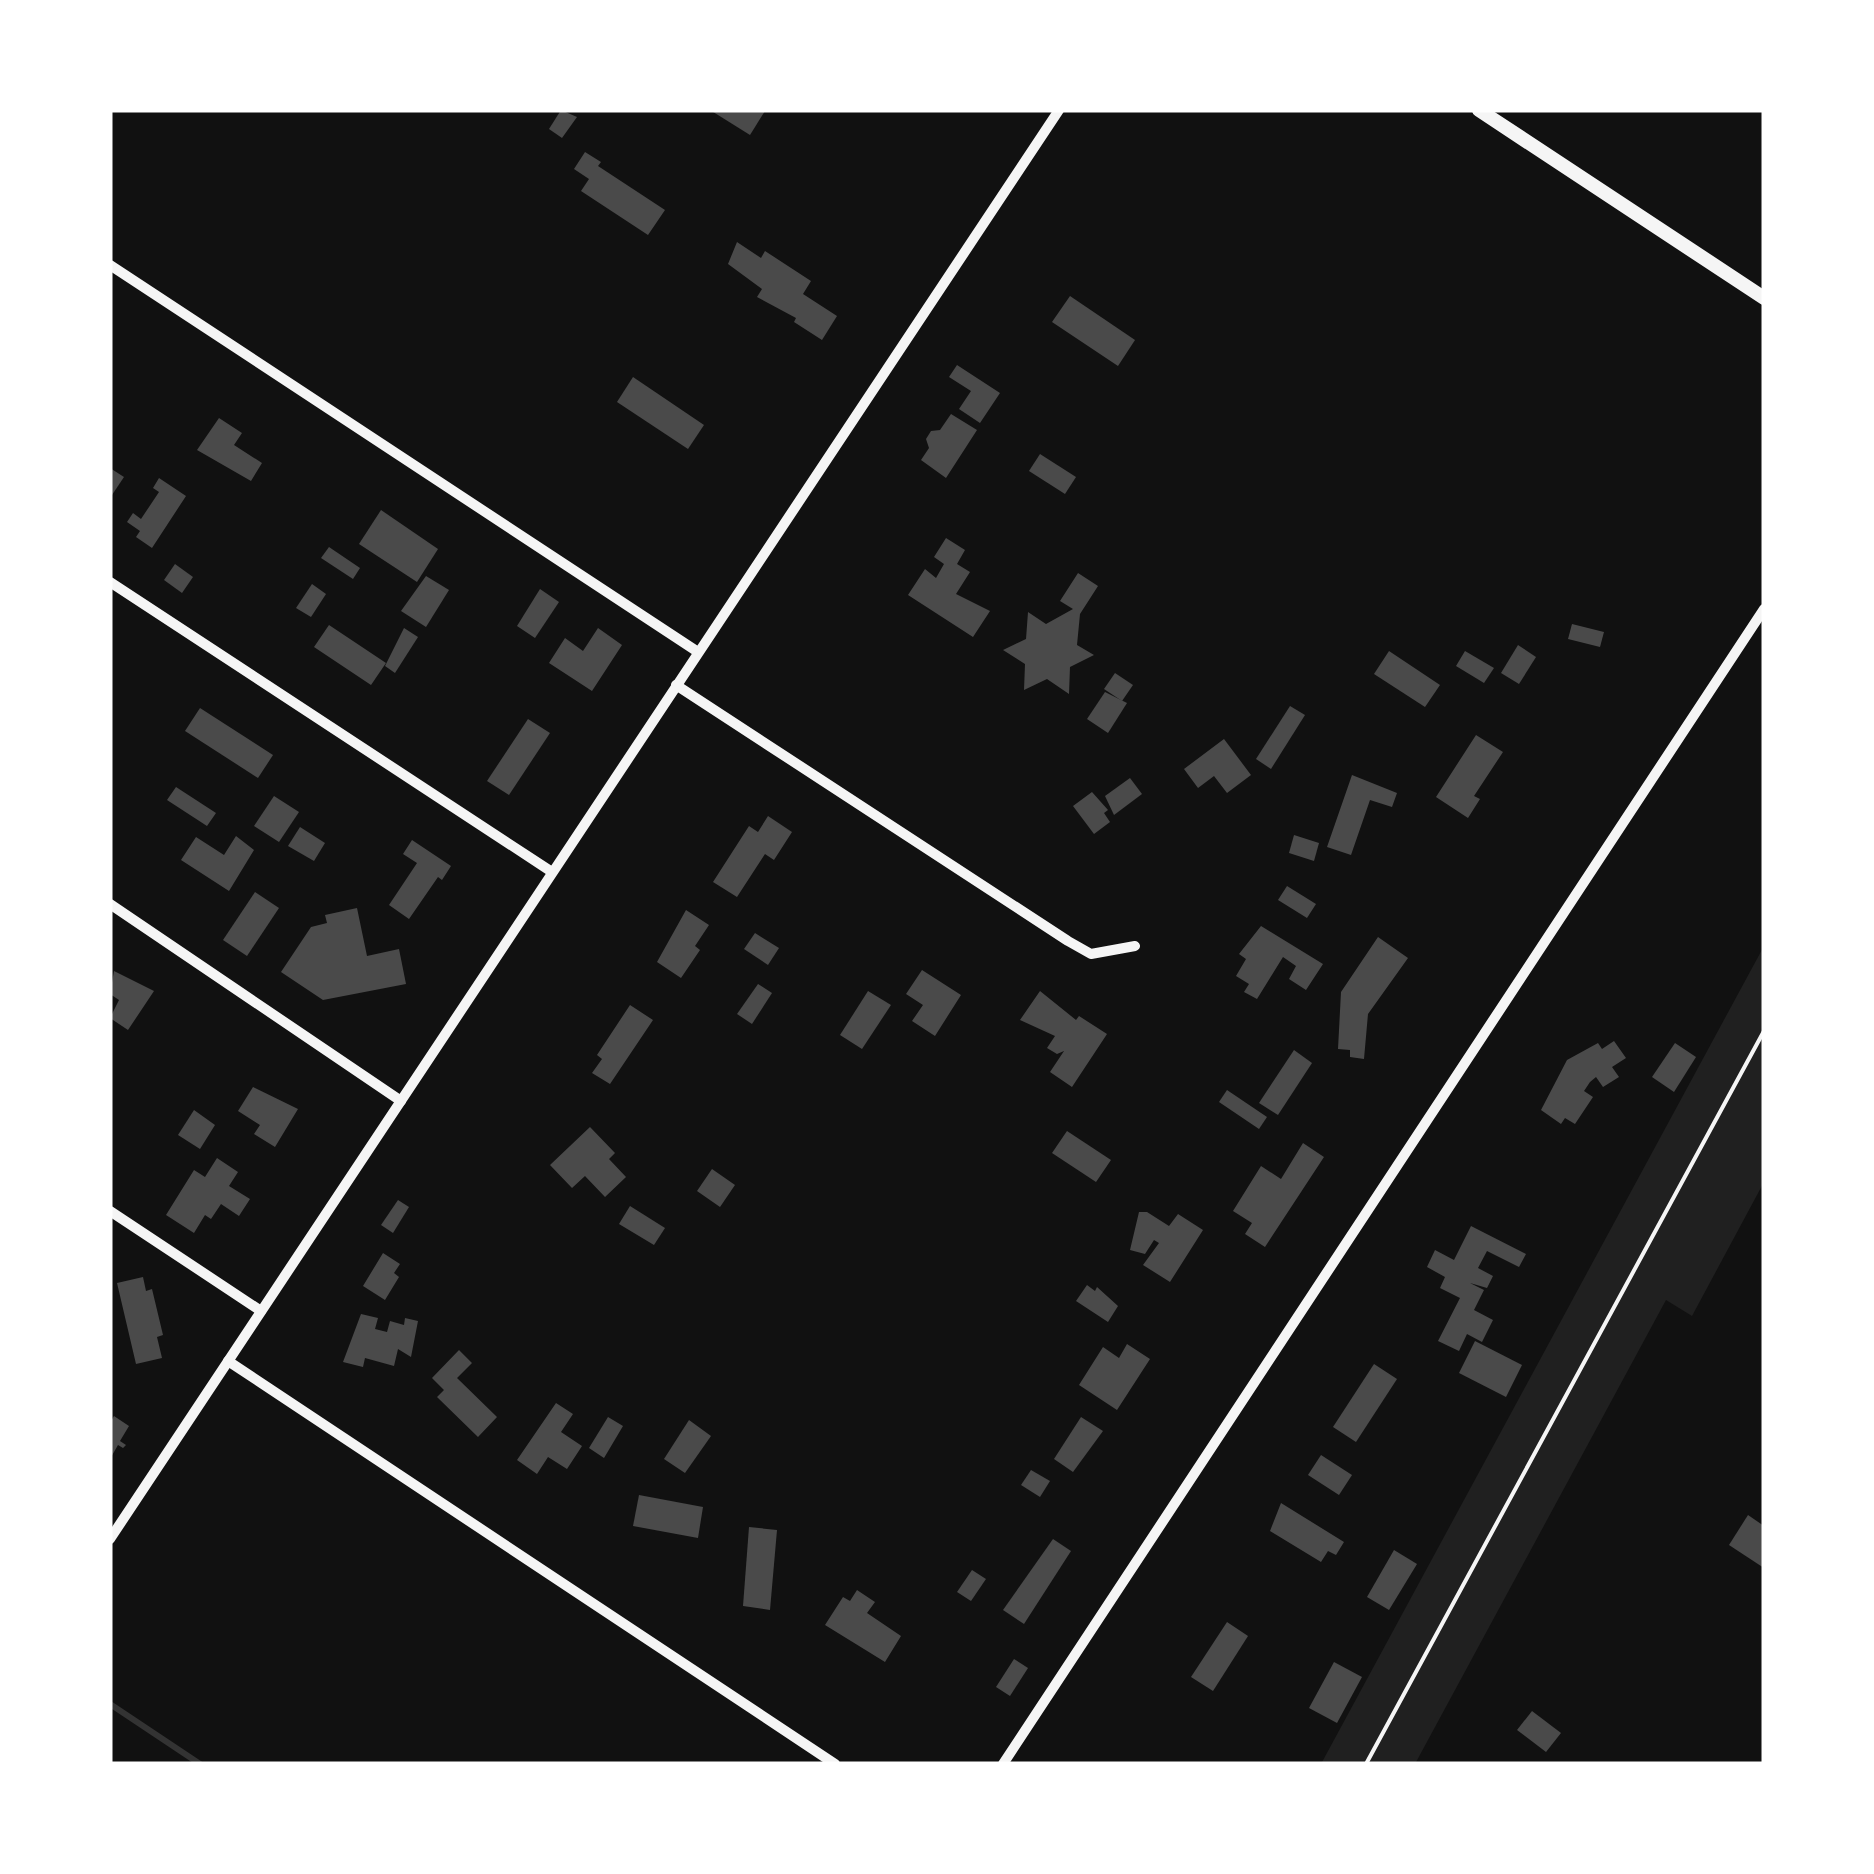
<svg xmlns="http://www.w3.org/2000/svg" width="1874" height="1874" font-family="Mulish,sans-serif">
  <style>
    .green { fill: #202020 }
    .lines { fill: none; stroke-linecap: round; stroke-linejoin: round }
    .stream { stroke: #333; stroke-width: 6 }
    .building { fill: #4a4a4a }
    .path { stroke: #f5f5f5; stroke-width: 4 }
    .minor { stroke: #f5f5f5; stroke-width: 10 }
    .tertiary { stroke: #f5f5f5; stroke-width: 14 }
  </style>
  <rect width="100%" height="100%" fill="#111"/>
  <!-- green -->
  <polygon class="green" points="1764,946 1764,1182 1692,1316 1666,1300 1415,1764 1321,1764"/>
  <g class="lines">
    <!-- stream -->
    <polyline class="stream" points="110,1704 200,1764"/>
  </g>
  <!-- building -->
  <g class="building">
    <polygon points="561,110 577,117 562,138 549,129"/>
    <polygon points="710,110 763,110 765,111 750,135"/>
    <polygon points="585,152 601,162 598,166 665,210 648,235 581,191 589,179 574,169"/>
    <polygon points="737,242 761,258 765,251 811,281 803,294 837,316 822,340 794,322 796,318 757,297 762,289 728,264"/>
    <polygon points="1070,296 1135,340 1118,366 1052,322"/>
    <polygon points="957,365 1000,393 980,423 959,409 971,391 949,377"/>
    <polygon points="633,377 704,425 688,449 617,402"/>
    <polygon points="951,414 977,430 946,478 921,460 929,448 926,439 931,431 940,430"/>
    <polygon points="219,418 242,433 234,445 262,463 251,481 197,450"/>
    <polygon points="1040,454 1076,477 1065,494 1029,471"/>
    <polygon points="110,468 124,477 110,498"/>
    <polygon points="159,478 186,496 152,548 136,537 140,531 127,522 133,513 141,519 159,492 153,488"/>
    <polygon points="381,510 438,549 417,582 359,544"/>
    <polygon points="946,538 965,550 957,564 970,572 956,594 990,611 973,637 908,595 925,569 936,578 944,564 934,557"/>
    <polygon points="329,547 360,568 353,579 321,558"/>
    <polygon points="175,564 193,577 182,593 164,580"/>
    <polygon points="1078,573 1098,586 1080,614 1077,645 1094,655 1070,667 1069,694 1047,679 1024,690 1025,664 1003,650 1026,639 1028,612 1046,624 1073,609 1060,601"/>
    <polygon points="426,576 449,590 426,627 401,611"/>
    <polygon points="312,584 326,594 311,617 296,608"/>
    <polygon points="540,589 559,602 535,638 517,626"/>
    <polygon points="1572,624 1604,632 1600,647 1568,639"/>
    <polygon points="329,625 386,663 371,685 314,647"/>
    <polygon points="404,628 418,637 395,673 385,666"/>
    <polygon points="598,628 622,645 592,691 549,663 565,638 583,651"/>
    <polygon points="1518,645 1536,657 1519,684 1501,673"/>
    <polygon points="1389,651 1440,685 1425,707 1374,674"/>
    <polygon points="1465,651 1494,668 1484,683 1456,666"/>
    <polygon points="1115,673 1133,685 1122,701 1104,689"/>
    <polygon points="1105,692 1127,703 1108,733 1087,719"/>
    <polygon points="1290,706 1305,715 1271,769 1256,759"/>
    <polygon points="200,708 273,755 258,778 185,731"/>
    <polygon points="528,719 550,733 509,795 487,781"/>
    <polygon points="1476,735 1503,752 1474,796 1480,799 1468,818 1436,797"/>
    <polygon points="1224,739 1251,775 1227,793 1214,776 1198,788 1184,769"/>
    <polygon points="1352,775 1397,793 1392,807 1370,800 1351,855 1327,847"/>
    <polygon points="1130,778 1142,794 1114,815 1105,796"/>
    <polygon points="176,787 216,813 207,826 167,800"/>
    <polygon points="1092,792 1108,810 1104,813 1110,822 1094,834 1073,806"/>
    <polygon points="274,796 299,812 279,842 254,826"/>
    <polygon points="768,816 792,832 774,860 765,854 737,897 713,882 749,826 758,832"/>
    <polygon points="300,827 325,843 314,861 288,846"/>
    <polygon points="1294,835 1319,843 1314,861 1289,853"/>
    <polygon points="236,836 254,850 229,891 181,860 196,837 224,855"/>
    <polygon points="412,840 451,866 442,880 438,877 409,919 389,905 417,863 403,854"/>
    <polygon points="1287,886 1316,904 1307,918 1278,900"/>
    <polygon points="255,892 279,908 247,956 223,940"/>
    <polygon points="357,908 367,956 399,949 406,984 323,1000 281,972 311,927 327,923 325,915"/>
    <polygon points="686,910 709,925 695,946 700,950 681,978 657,962"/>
    <polygon points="1261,926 1323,964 1306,990 1289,979 1296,966 1283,957 1257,999 1244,992 1249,984 1236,976 1246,959 1239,954"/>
    <polygon points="755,933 779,948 768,965 744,949"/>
    <polygon points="1378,937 1408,958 1368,1014 1364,1059 1350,1057 1350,1050 1338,1049 1341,992"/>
    <polygon points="922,970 961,995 935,1036 912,1021 923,1005 906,994"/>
    <polygon points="114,971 154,991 128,1030 110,1018 119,1000 110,994"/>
    <polygon points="758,984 772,993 752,1024 737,1014"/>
    <polygon points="868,991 891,1005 862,1049 840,1035"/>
    <polygon points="1040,991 1076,1020 1079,1016 1107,1034 1072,1087 1050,1072 1064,1051 1057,1054 1047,1048 1055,1036 1020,1020"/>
    <polygon points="630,1005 653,1020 610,1084 592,1073 602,1059 597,1055"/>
    <polygon points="1614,1041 1626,1058 1612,1067 1619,1077 1603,1087 1596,1077 1590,1082 1584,1091 1593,1097 1575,1124 1565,1118 1561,1124 1541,1110 1567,1060 1598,1043 1602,1049"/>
    <polygon points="1675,1043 1696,1057 1674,1092 1652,1077"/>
    <polygon points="1294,1050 1312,1063 1278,1115 1259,1103"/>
    <polygon points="253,1087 298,1109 275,1147 254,1134 260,1125 238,1111"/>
    <polygon points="1227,1090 1267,1117 1259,1129 1219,1102"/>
    <polygon points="194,1110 215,1125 200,1149 178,1135"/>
    <polygon points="590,1127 615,1153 609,1159 626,1177 605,1197 585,1176 572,1188 550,1165"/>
    <polygon points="1067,1131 1111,1160 1096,1182 1052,1153"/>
    <polygon points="1303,1143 1324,1157 1265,1247 1245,1234 1252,1223 1233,1211 1261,1166 1281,1179"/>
    <polygon points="217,1158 238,1172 229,1186 250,1199 239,1216 221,1204 211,1219 205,1215 194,1233 166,1215 194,1170 205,1177"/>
    <polygon points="712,1169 735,1185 720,1207 697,1191"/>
    <polygon points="398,1200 409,1207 393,1233 381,1225"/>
    <polygon points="630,1206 665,1228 654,1245 619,1224"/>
    <polygon points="1139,1212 1147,1212 1169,1226 1178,1214 1203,1230 1170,1282 1143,1265 1159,1243 1154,1240 1145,1254 1130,1250"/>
    <polygon points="1471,1226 1526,1254 1519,1267 1487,1251 1478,1268 1493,1276 1487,1288 1470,1283 1484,1290 1474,1310 1493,1320 1482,1342 1467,1334 1459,1351 1438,1341 1460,1298 1440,1288 1445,1277 1427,1267 1435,1250 1454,1260"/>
    <polygon points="383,1253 400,1264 394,1273 399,1277 385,1300 363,1286"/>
    <polygon points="143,1277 146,1291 152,1289 163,1335 157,1337 162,1358 136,1364 117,1283"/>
    <polygon points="1087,1285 1095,1291 1097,1287 1118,1306 1108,1322 1076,1301"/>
    <polygon points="361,1314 378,1318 375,1329 387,1332 390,1321 404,1325 405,1318 418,1321 411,1357 398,1349 394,1366 365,1358 363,1367 343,1362"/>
    <polygon points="1475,1341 1522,1365 1506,1397 1459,1373"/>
    <polygon points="1127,1344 1150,1359 1117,1410 1079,1385 1103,1347 1119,1358"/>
    <polygon points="459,1350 472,1363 457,1378 497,1417 478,1437 437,1397 444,1390 432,1378"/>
    <polygon points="1374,1364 1397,1379 1356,1442 1333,1427"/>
    <polygon points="556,1403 573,1414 561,1432 582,1446 567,1469 548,1457 537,1474 517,1460"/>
    <polygon points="114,1416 129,1426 120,1441 126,1445 123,1448 118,1445 110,1459 110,1423"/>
    <polygon points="608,1417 623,1426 604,1458 589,1448"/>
    <polygon points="1081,1417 1103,1431 1073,1472 1054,1459"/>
    <polygon points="689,1420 711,1436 685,1473 664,1459"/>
    <polygon points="1321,1455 1352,1475 1339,1495 1308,1475"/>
    <polygon points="1031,1470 1050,1481 1040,1497 1021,1485"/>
    <polygon points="639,1495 703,1507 698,1538 633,1526"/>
    <polygon points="1281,1503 1344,1542 1336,1555 1328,1551 1321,1562 1270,1531"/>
    <polygon points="1748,1515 1764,1526 1764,1568 1729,1545"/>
    <polygon points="749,1527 777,1530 770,1610 743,1606"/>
    <polygon points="1053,1539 1071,1551 1024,1624 1003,1610"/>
    <polygon points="1394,1550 1417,1564 1389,1610 1367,1597"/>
    <polygon points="972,1570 986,1579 971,1601 957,1592"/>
    <polygon points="857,1590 875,1602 867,1613 901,1636 885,1662 825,1625 843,1597 850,1601"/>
    <polygon points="1227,1622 1248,1636 1213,1691 1191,1677"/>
    <polygon points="1014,1659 1028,1668 1010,1696 996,1687"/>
    <polygon points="1334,1662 1362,1677 1337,1723 1309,1708"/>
    <polygon points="1532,1711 1561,1733 1546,1752 1517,1730"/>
  </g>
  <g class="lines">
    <!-- path -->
    <polyline class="path" points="1366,1764 1764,1031"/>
    <!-- minor -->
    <g class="minor">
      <polyline points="110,265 698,652"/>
      <polyline points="110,582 552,872"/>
      <polyline points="676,685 1068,941 1091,954 1135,946"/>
      <polyline points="110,904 401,1101"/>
      <polyline points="110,1211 261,1311"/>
      <polyline points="228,1361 835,1764"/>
      <polyline points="110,1539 1059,110"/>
      <polyline points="1003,1764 1764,609"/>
    </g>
    <!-- tertiary -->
    <polyline class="tertiary" points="1479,110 1764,298"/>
  </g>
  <!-- border -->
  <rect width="1874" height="1874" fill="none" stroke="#ffffff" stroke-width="225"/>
</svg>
